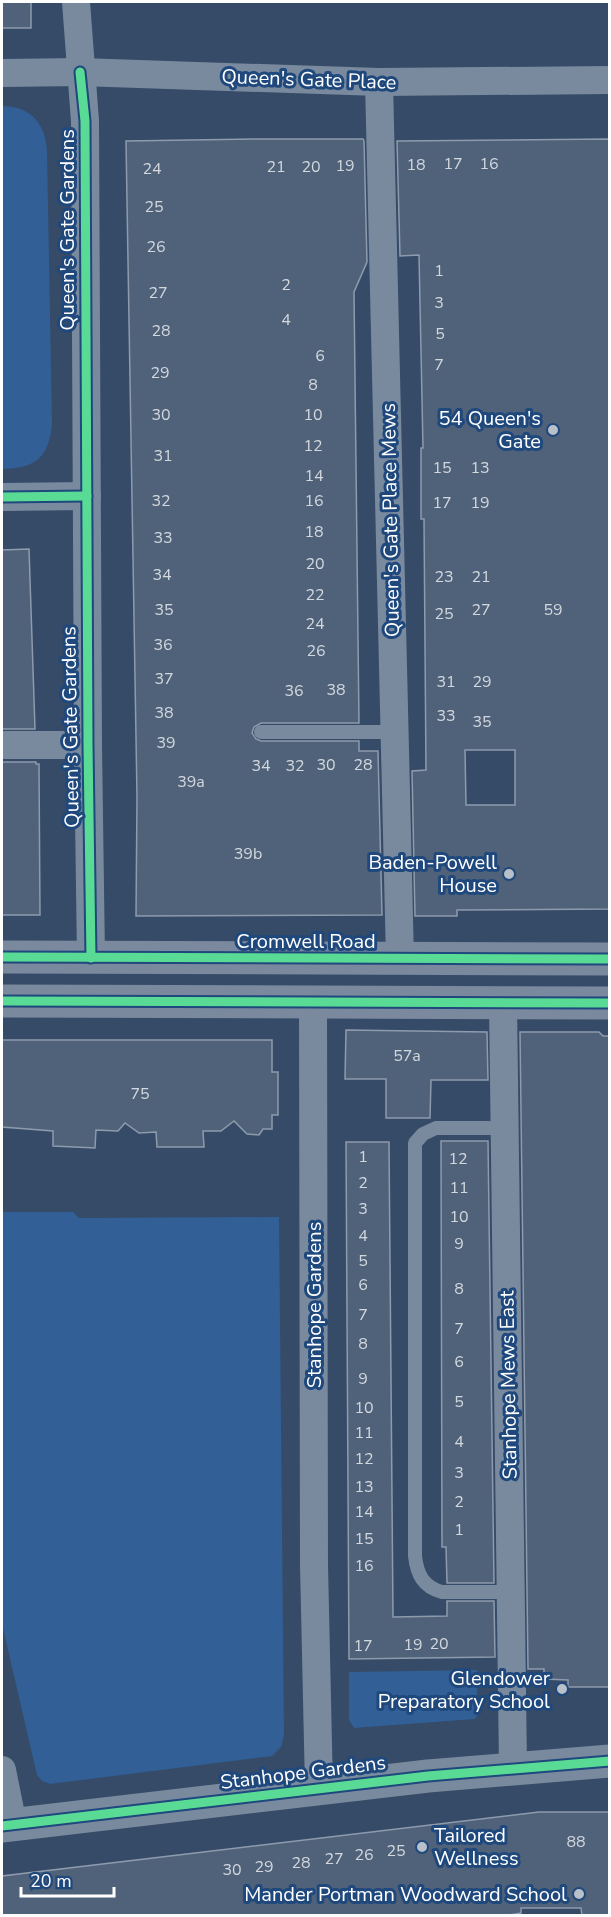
<svg xmlns="http://www.w3.org/2000/svg" width="611" height="1917" font-family="'Nunito Sans',sans-serif">
  <style>
    .green { fill: #325f95 }
    .building { fill: #506279; stroke: #8e9bad; stroke-width: 1.5; fill-rule: evenodd }
    .lines { fill: none; stroke-linecap: round; stroke-linejoin: round }
    .service { stroke: #798a9e; stroke-width: 14 }
    .minor { stroke: #798a9e; stroke-width: 28 }
    .tertiary { stroke: #798a9e; stroke-width: 33 }
    .trunk { stroke: #7a899e; stroke-width: 33 }
    .cycleway-casing { stroke: #1f487d; stroke-width: 13 }
    .cycleway { stroke: #5adb95; stroke-width: 9 }
    .poi-dot { fill: #b8c0ca; stroke: #1f487d; stroke-width: 2 }
    .labels { text-anchor: middle; stroke-width: 6; stroke-linejoin: round; paint-order: stroke }
    .number-label { font-size: 16px; fill: #d3d8de }
    .street-label { font-size: 20px; fill: #fff; stroke: #1f487d }
    .poi-label { font-size: 20px; fill: #fff; stroke: #1f487d; text-anchor: end }
  </style>
  <rect width="100%" height="100%" fill="#354b67"/>
  <!-- green -->
  <g class="green">
    <path d="M2,106c27,0 43,16 45,44l5,275c-4,35 -18,43 -50,44z"/>
    <polygon points="2,1212 73,1212 79,1218 279,1217 284,1736 281,1747 272,1756 50,1784 42,1781 37,1775 2,1624"/>
    <polygon points="477,1670 477,1716 475,1719 354,1728 349,1720 349,1672"/>
  </g>
  <!-- building -->
  <g class="building">
    <rect x="2" y="2" width="29" height="26"/>
    <polygon points="255,139 363,139 364,141 367,262 354,292 359,723 261,723 254,727 252,733 256,739 261,741 359,741 359,751 378,751 382,915 136,916 137,797 126,141"/>
    <path d="M609,139v770l-152,1v6h-42l-3,-145 14,-1 -2,-251h-3v-71h2l-4,-193 -19,1 -3,-115zM465,750h50v55h-49z"/>
    <polygon points="29,549 35,729 2,729 2,550"/>
    <polygon points="2,762 36,762 36,764 39,764 40,915 2,915"/>
    <polygon points="346,1030 487,1032 488,1080 431,1080 430,1118 386,1118 386,1079 345,1079"/>
    <polygon points="520,1032 599,1032 603,1036 609,1036 609,1687 568,1687 568,1680 544,1679 544,1669 528,1669"/>
    <polygon points="2,1040 272,1040 272,1072 278,1072 278,1115 272,1115 272,1129 263,1129 259,1135 247,1134 234,1121 221,1131 203,1131 204,1147 157,1147 156,1132 139,1133 125,1123 118,1131 96,1130 95,1148 53,1146 53,1131 2,1127"/>
    <polygon points="441,1141 488,1141 494,1583 447,1583 446,1547 442,1547"/>
    <polygon points="346,1142 389,1142 393,1617 447,1616 447,1601 494,1601 495,1657 349,1659"/>
    <polygon points="539,1812 609,1812 609,1916 582,1916 581,1908 521,1908 521,1913 504,1916 2,1916 2,1876"/>
  </g>
  <g class="lines">
    <!-- service -->
    <g class="service">
      <polyline points="261,732 394,732"/>
      <path d="M505,1128h-69l-13,6 -8,9v413c2,18 8,31 27,36h69"/>
    </g>
    <!-- minor -->
    <g class="minor">
      <polyline points="76,2 85,121 88,745 91,958"/>
      <polyline points="2,73 80,72 379,82 610,80"/>
      <polyline points="379,82 400,959"/>
      <polyline points="2,497 87,496"/>
      <polyline points="2,745 88,745"/>
      <polyline points="313,1002 314,1565 319,1788"/>
      <polyline points="503,1003 513,1768"/>
      <polyline points="2,1770 13,1825"/>
    </g>
    <!-- tertiary -->
    <polyline class="tertiary" points="2,1826 428,1776 610,1761"/>
    <!-- trunk -->
    <g class="trunk">
      <polyline points="2,957 610,959"/>
      <polyline points="2,1001 610,1003"/>
    </g>
    <!-- cycleway casing -->
    <g class="cycleway-casing">
      <g id="cycleway">
        <polyline points="80,72 85,121 88,745 91,958"/>
        <polyline points="2,497 87,496"/>
        <polyline points="2,957 610,959"/>
        <polyline points="2,1001 610,1003"/>
        <polyline points="2,1826 428,1776 610,1761"/>
      </g>
    </g>
    <!-- cycleway -->
    <use href="#cycleway" class="cycleway"/>
  </g>
  <!-- markers -->
  <g class="poi-dot">
    <circle cx="553" cy="430" r="6"/>
    <circle cx="509" cy="874" r="6"/>
    <circle cx="562" cy="1689" r="6"/>
    <circle cx="422" cy="1847" r="6"/>
    <circle cx="579" cy="1894" r="6"/>
  </g>
  <g class="labels">
    <!-- number labels -->
    <g class="number-label">
      <text x="453" y="169">17</text>
      <text x="489" y="169">16</text>
      <text x="416" y="170">18</text>
      <text x="345" y="171">19</text>
      <text x="276" y="172">21</text>
      <text x="311" y="172">20</text>
      <text x="152" y="174">24</text>
      <text x="154" y="212">25</text>
      <text x="156" y="252">26</text>
      <text x="439" y="276">1</text>
      <text x="286" y="290">2</text>
      <text x="158" y="298">27</text>
      <text x="439" y="308">3</text>
      <text x="286" y="325">4</text>
      <text x="161" y="336">28</text>
      <text x="440" y="339">5</text>
      <text x="320" y="361">6</text>
      <text x="439" y="370">7</text>
      <text x="160" y="378">29</text>
      <text x="313" y="390">8</text>
      <text x="161" y="420">30</text>
      <text x="313" y="420">10</text>
      <text x="313" y="451">12</text>
      <text x="163" y="461">31</text>
      <text x="442" y="473">15</text>
      <text x="480" y="473">13</text>
      <text x="314" y="481">14</text>
      <text x="161" y="506">32</text>
      <text x="314" y="506">16</text>
      <text x="442" y="508">17</text>
      <text x="480" y="508">19</text>
      <text x="314" y="537">18</text>
      <text x="163" y="543">33</text>
      <text x="315" y="569">20</text>
      <text x="162" y="580">34</text>
      <text x="444" y="582">23</text>
      <text x="481" y="582">21</text>
      <text x="315" y="600">22</text>
      <text x="164" y="615">35</text>
      <text x="481" y="615">27</text>
      <text x="553" y="615">59</text>
      <text x="444" y="619">25</text>
      <text x="315" y="629">24</text>
      <text x="163" y="650">36</text>
      <text x="316" y="656">26</text>
      <text x="164" y="684">37</text>
      <text x="446" y="687">31</text>
      <text x="482" y="687">29</text>
      <text x="336" y="695">38</text>
      <text x="294" y="696">36</text>
      <text x="164" y="718">38</text>
      <text x="446" y="721">33</text>
      <text x="482" y="727">35</text>
      <text x="166" y="748">39</text>
      <text x="326" y="770">30</text>
      <text x="363" y="770">28</text>
      <text x="261" y="771">34</text>
      <text x="295" y="771">32</text>
      <text x="191" y="787">39a</text>
      <text x="248" y="859">39b</text>
      <text x="407" y="1061">57a</text>
      <text x="140" y="1099">75</text>
      <text x="363" y="1162">1</text>
      <text x="458" y="1164">12</text>
      <text x="363" y="1188">2</text>
      <text x="459" y="1193">11</text>
      <text x="363" y="1214">3</text>
      <text x="459" y="1222">10</text>
      <text x="363" y="1241">4</text>
      <text x="459" y="1249">9</text>
      <text x="363" y="1266">5</text>
      <text x="363" y="1290">6</text>
      <text x="459" y="1294">8</text>
      <text x="363" y="1320">7</text>
      <text x="459" y="1334">7</text>
      <text x="363" y="1349">8</text>
      <text x="459" y="1367">6</text>
      <text x="363" y="1384">9</text>
      <text x="459" y="1407">5</text>
      <text x="364" y="1413">10</text>
      <text x="364" y="1438">11</text>
      <text x="459" y="1447">4</text>
      <text x="364" y="1464">12</text>
      <text x="459" y="1478">3</text>
      <text x="364" y="1492">13</text>
      <text x="459" y="1507">2</text>
      <text x="364" y="1517">14</text>
      <text x="459" y="1535">1</text>
      <text x="364" y="1544">15</text>
      <text x="364" y="1571">16</text>
      <text x="439" y="1649">20</text>
      <text x="413" y="1650">19</text>
      <text x="363" y="1651">17</text>
      <text x="576" y="1847">88</text>
      <text x="396" y="1856">25</text>
      <text x="364" y="1860">26</text>
      <text x="334" y="1864">27</text>
      <text x="301" y="1868">28</text>
      <text x="264" y="1872">29</text>
      <text x="232" y="1875">30</text>
    </g>
    <!-- street labels -->
    <g class="street-label">
      <text transform="translate(309 79) rotate(2)" y="7">Queen's Gate Place</text>
      <text transform="translate(67 230) rotate(-90)" y="7">Queen's Gate Gardens</text>
      <text transform="translate(390 520) rotate(-91)" y="7">Queen's Gate Place Mews</text>
      <text transform="translate(70 727) rotate(-91)" y="7">Queen's Gate Gardens</text>
      <text x="306" y="948">Cromwell Road</text>
      <text transform="translate(314 1305) rotate(-90)" y="7">Stanhope Gardens</text>
      <text transform="translate(508 1385) rotate(-91)" y="7">Stanhope Mews East</text>
      <text transform="translate(303 1772) rotate(-7)" y="7">Stanhope Gardens</text>
    </g>
    <!-- poi labels -->
    <g class="poi-label">
      <text x="541" y="425">54 Queen's<tspan x="541" dy="23">Gate</tspan></text>
      <text x="497" y="869">Baden-Powell<tspan x="497" dy="23">House</tspan></text>
      <text x="550" y="1685">Glendower<tspan x="550" dy="23">Preparatory School</tspan></text>
      <text x="434" y="1842" text-anchor="start">Tailored<tspan x="434" dy="23">Wellness</tspan></text>
      <text x="567" y="1901">Mander Portman Woodward School</text>
    </g>
  </g>
  <!-- border -->
  <rect width="611" height="1917" fill="none" stroke="#ffffff" stroke-width="6"/>
  <!-- scale -->
  <path d="M21 1887v9h93v-9" fill="none" stroke="#ffffff" stroke-width="3"/>
  <text x="30" y="1887" font-size="18" fill="#ffffff" stroke="#1f487d" stroke-width="4.5" paint-order="stroke">20 m</text>
</svg>
